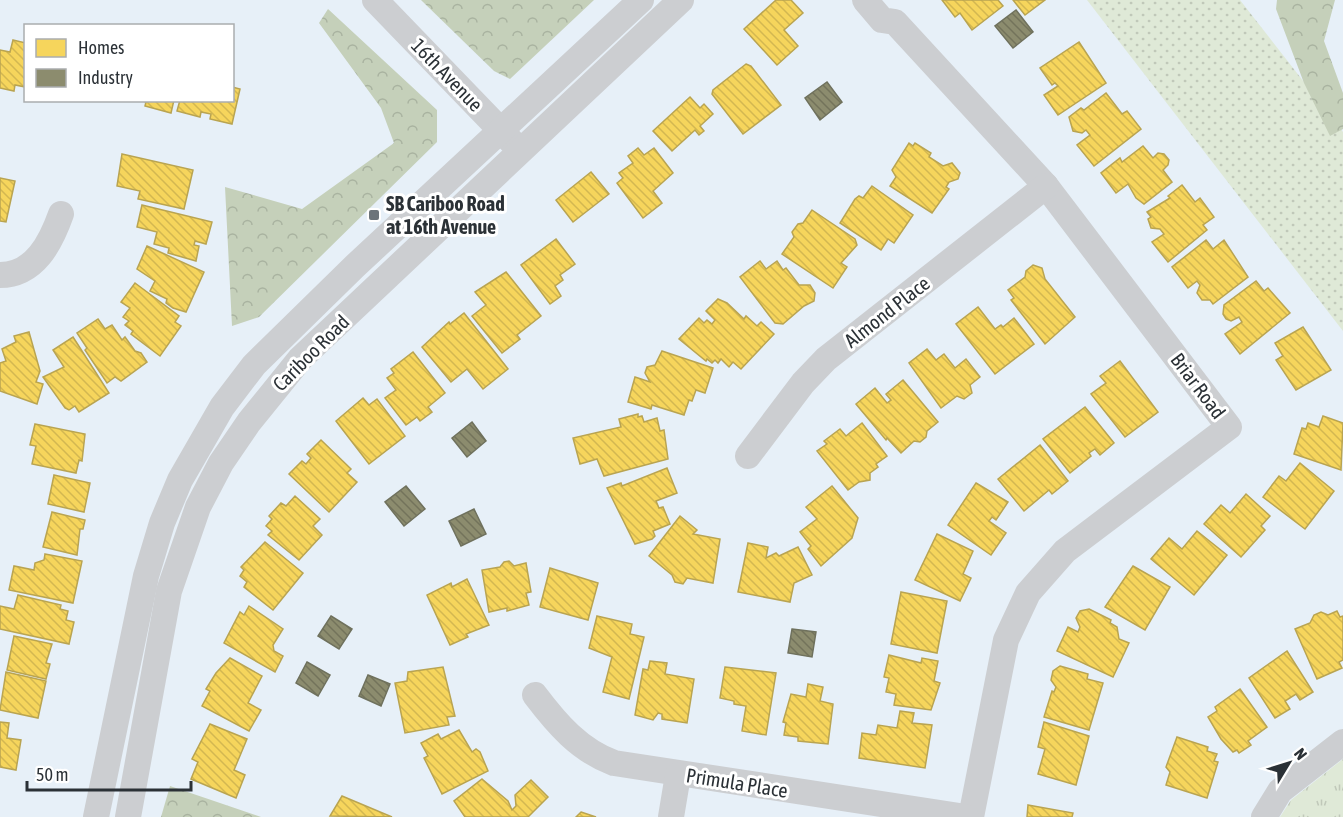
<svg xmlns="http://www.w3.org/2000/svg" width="1343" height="817" font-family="'Asap Condensed',sans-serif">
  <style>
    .grass { fill: url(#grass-dots) }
    .forest { fill: url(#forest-crowns) }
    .park { fill: url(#park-tufts) }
    .homes { fill: url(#homes-back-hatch); stroke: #b9a451; stroke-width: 1.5 }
    .industry { fill: url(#industry-back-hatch); stroke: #6f715d; stroke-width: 1.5 }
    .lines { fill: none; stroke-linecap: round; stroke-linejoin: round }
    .minor { stroke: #ccced1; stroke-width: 26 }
    .poi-dot { fill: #6d747a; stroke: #fff; stroke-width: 2 }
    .labels { text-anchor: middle; stroke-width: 6; stroke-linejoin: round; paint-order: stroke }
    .street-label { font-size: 20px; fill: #2b3136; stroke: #fff }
    .poi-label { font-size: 20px; font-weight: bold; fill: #2b3136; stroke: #fff; text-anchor: start }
  </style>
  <defs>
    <pattern id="grass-dots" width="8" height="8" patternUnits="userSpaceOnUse" patternTransform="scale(1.5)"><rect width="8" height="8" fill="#dfe9d7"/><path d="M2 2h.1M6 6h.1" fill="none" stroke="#c0c8b9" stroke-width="1.8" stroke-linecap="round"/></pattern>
    <pattern id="forest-crowns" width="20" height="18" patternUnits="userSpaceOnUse" patternTransform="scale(1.5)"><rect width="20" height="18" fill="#c5d0ba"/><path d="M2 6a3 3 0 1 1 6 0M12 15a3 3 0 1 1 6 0" fill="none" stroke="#a9b3a0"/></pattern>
    <pattern id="park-tufts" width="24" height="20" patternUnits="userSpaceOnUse" patternTransform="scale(1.5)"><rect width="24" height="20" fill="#dfe9d7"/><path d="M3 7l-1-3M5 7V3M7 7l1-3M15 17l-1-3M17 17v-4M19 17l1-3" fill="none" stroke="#c0c8b9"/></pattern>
    <pattern id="homes-back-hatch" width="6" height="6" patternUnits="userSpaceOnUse" patternTransform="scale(1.5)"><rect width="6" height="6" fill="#f6d55c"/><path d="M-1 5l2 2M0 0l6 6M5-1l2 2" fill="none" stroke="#d3b751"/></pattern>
    <pattern id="industry-back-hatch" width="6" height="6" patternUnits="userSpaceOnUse" patternTransform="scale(1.5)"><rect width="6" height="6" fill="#8c8c6e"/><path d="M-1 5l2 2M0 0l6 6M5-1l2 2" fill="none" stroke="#73735b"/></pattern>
  </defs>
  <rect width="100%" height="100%" fill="#e7f0f8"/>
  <!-- grass -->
  <polygon class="grass" points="1087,0 1240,0 1343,132 1343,331"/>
  <!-- forest -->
  <g class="forest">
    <polygon points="421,0 594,0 510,79 494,71"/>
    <polygon points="1277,0 1335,0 1324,41 1343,93 1343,129 1330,136 1304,83 1276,9"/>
    <polygon points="328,9 437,110 437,142 259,317 232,326 225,187 302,209 394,143 381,108 319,23"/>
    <polygon points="170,786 261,817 161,817"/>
  </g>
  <!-- park -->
  <polygon class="park" points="1343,759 1343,817 1280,817 1291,800"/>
  <!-- homes -->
  <g class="homes">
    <polygon points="776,0 791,0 803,13 784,30 798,46 777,65 744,29"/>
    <polygon points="942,0 998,0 1003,6 972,30 960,13 955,17"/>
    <polygon points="1013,0 1045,0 1025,15"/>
    <polygon points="13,40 26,43 26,92 25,87 15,85 14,91 0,88 0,50 10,52"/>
    <polygon points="1079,42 1106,83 1058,115 1044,95 1058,86 1055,83 1052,85 1040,68"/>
    <polygon points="746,64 751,66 781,105 743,134 712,94 713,90"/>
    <polygon points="232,87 240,89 232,124 210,119 211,114 201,112 200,117 177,111 180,100 232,100"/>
    <polygon points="1106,93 1122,114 1127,111 1141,129 1094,166 1077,145 1090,135 1086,130 1082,133 1073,131 1069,117 1081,108 1084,110"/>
    <polygon points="690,97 700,108 704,104 713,114 700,126 704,131 699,135 695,130 672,151 653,131"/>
    <polygon points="140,100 174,100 171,113 145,106 146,102"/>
    <polygon points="909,143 913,146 915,143 931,153 929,157 943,166 952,163 960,173 958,179 949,182 946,187 949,189 932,213 890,186 896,177 892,170"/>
    <polygon points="1143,146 1153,158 1158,153 1164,154 1169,160 1168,165 1163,170 1172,182 1144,204 1136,198 1128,184 1116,193 1101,173 1120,158 1122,162"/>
    <polygon points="638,148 644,155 654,148 673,173 653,191 662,203 643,218 617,183 623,178 619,173 633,163 628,156"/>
    <polygon points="122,154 193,170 184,209 138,199 140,191 117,186"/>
    <polygon points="591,172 609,194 573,222 556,200"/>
    <polygon points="0,178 15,181 6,222 0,221"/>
    <polygon points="1182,185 1195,202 1200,198 1214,217 1203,225 1207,230 1168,262 1152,242 1164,234 1160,229 1151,228 1148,219 1151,217 1147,212 1170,198 1168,196"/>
    <polygon points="872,186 913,215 894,243 888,239 881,250 840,223 855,199 859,196 863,198"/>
    <polygon points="142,205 212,222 206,244 195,241 194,245 199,246 196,261 168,253 169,248 154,244 157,232 137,227"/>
    <polygon points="812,210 855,239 857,245 841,263 847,267 833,288 782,254 794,237 792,232 798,224 803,223"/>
    <polygon points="556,239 575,264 560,275 563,280 555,286 561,296 550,304 521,265"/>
    <polygon points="1206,240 1213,249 1224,240 1248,277 1213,304 1210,300 1202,300 1197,293 1200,285 1197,281 1188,288 1172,267"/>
    <polygon points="147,246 204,272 186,312 173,308 166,303 167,299 150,291 155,281 137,269"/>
    <polygon points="760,261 766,269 777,261 783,270 786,268 799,285 810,285 815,293 814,301 804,306 783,324 775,323 740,277"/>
    <polygon points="1033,265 1042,268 1045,279 1075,317 1045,344 1011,300 1014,298 1008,290 1025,277 1026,271"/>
    <polygon points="506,272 541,316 517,335 520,339 502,353 472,316 486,305 475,292"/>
    <polygon points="1256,281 1264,291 1268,288 1290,313 1240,354 1225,334 1242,322 1239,317 1231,321 1226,319 1223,314 1224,305"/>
    <polygon points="135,283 179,316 175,322 181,326 160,356 131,334 133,331 125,325 129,321 123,317 130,308 121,302"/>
    <polygon points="718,299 727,303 744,319 746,316 757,326 761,322 774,334 741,369 733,362 729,367 721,359 718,363 715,360 712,363 707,359 706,361 679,339 699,318 704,323 707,320 712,324 715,320 706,311"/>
    <polygon points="978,307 995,329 1001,325 1003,327 1014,318 1034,344 995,374 956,324"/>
    <polygon points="464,313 508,369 483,389 467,369 451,382 422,347 449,322 450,324"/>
    <polygon points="98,319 105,329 112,325 122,340 125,337 135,351 141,353 147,362 121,381 115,377 107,383 85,350 87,348 77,333"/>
    <polygon points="1303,327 1331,370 1296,390 1276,360 1283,356 1275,343"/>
    <polygon points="29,332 40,371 36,382 43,384 37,404 0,391 0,363 6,361 2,349 16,342 14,336"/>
    <polygon points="73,337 109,393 79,412 75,406 69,410 65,408 43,377 64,367 53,350"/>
    <polygon points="927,349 936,360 944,354 955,368 966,359 980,377 970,385 972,393 964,399 957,396 941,408 909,363"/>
    <polygon points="662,351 713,368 705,393 696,390 692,401 689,400 684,415 652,405 651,409 628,402 635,377 650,382 645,373 647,367 655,365"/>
    <polygon points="413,352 445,393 428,407 432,412 420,421 417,417 406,425 385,398 396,390 387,378 394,373 391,369"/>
    <polygon points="1120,361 1158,412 1125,437 1091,394 1106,383 1100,376"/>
    <polygon points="903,380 938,422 927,431 926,437 920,442 914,441 901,453 887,438 886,440 856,404 875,388 887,403 891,400 886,394"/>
    <polygon points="363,398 369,405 377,399 405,436 369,464 336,421"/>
    <polygon points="1085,407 1114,443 1100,455 1095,449 1089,453 1091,456 1070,473 1043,439"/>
    <polygon points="638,414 638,417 642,416 644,422 657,418 660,431 664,430 668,459 604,476 597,459 580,464 573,438 621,427 619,419"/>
    <polygon points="1323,416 1343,423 1341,470 1294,454 1302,428 1306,429 1308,423 1319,427"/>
    <polygon points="862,423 887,456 876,464 878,467 870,473 870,480 859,482 848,490 817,451 827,444 824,441 840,429 846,436"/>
    <polygon points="35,424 85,434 82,461 79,460 76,473 32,464 36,446 30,445"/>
    <polygon points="321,440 351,469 347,473 357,482 329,512 289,474 302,461 306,464 311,458 307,454"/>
    <polygon points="1040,445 1068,481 1052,494 1049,490 1024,511 998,479"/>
    <polygon points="1300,463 1334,491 1305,529 1263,497 1279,476 1286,481"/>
    <polygon points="667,468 677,493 656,501 659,508 663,507 670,524 653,531 655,536 652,539 635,544 607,488 621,483 622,486"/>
    <polygon points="54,475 90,483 84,512 48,504"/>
    <polygon points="976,483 1008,502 996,520 992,517 989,521 1006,533 991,555 948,525"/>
    <polygon points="832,486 858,518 852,538 821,566 808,549 811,546 800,532 817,519 806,507"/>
    <polygon points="1246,494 1270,516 1261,526 1265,530 1241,557 1204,524 1221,505 1230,513"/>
    <polygon points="295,496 320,519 313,526 322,535 299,560 268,535 272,531 266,526 272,519 269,516 281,503 286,506"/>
    <polygon points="52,512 85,520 83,529 80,529 77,555 43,547"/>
    <polygon points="680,516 697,530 693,534 720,539 713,583 687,578 683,584 675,582 672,575 649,556"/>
    <polygon points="1197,531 1227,555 1194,595 1151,559 1169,538 1182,549"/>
    <polygon points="937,534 973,551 963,574 971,578 960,601 915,580"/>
    <polygon points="265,542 303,573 273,610 244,587 247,582 240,576 244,570 241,567"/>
    <polygon points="748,543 768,547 766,558 776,553 779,556 798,547 812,575 794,583 790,602 738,592"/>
    <polygon points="45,554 82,561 73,603 9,590 14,566 34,570 35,563 44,560"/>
    <polygon points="509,561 514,566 526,563 531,592 526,593 529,605 507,611 507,608 489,612 482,570 500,567 504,562"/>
    <polygon points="1133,566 1170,587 1145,630 1105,607"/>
    <polygon points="550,568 598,583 588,620 540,607"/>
    <polygon points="467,579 489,625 466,634 468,637 450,645 427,595 451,583 452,587"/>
    <polygon points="901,592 947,601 937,653 891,644"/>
    <polygon points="18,595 61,605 60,609 68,611 66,620 74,622 69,644 0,629 0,606 14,609"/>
    <polygon points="249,606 283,629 273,645 274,651 283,656 275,672 224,643 240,612 244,615"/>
    <polygon points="1089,609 1111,620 1110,623 1117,627 1119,639 1129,643 1113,677 1057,651 1068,627 1078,632 1080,627 1076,618 1080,611"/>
    <polygon points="1337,611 1340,617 1343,616 1343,660 1339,662 1342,668 1317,679 1295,629 1310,623 1314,615 1321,612 1328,615"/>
    <polygon points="597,616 632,624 630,634 644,637 629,699 603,692 612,657 589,648"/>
    <polygon points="14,636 52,644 46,663 50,664 46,679 7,670"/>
    <polygon points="1287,651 1313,692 1300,700 1296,694 1285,701 1290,709 1275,718 1249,678"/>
    <polygon points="889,655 921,663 922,658 938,661 934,681 940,683 931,710 894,705 896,694 886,692 889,678 884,677"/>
    <polygon points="230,658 262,676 248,703 261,710 249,731 202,706 210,691 206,689 216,673"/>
    <polygon points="650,661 667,663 665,674 694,679 687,723 662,719 662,714 658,713 653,720 635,715 643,669 648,670"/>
    <polygon points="1060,666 1088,674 1087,679 1103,683 1089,730 1044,717 1052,691 1054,692 1056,687 1051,680 1053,671"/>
    <polygon points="443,667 455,716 447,717 449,725 405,733 395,683 407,681 408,672"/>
    <polygon points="725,667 776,673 766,735 742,731 746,706 734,704 734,701 720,698"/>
    <polygon points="6,672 46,681 38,718 0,710"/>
    <polygon points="808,684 823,687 820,701 833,704 828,744 798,741 798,737 784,735 786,723 783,722 791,694 806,697"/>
    <polygon points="1240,689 1267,727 1248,741 1251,745 1239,753 1237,750 1233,752 1221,739 1208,717 1217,711 1215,707"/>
    <polygon points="900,711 914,713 912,723 932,725 925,768 859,758 862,733 876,735 878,725 897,728"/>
    <polygon points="0,722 9,723 7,738 21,740 16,770 0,767"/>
    <polygon points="1044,722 1089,736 1076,785 1038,774 1045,749 1038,747"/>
    <polygon points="210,724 247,739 234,770 245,775 236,798 191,779 198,762 192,759"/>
    <polygon points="459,730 472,752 476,749 480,752 488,771 442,794 424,758 428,756 421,743 438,734 441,739"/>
    <polygon points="1177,737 1208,747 1207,751 1217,754 1214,761 1218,762 1207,798 1166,785 1170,772 1166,767"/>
    <polygon points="482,779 508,801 512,810 516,806 515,795 531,780 548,797 528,817 465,817 454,801"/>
    <polygon points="342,796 392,817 330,816"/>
    <polygon points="1028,805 1073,813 1072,817 1027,817"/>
    <polygon points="581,812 596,817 576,817"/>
  </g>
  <!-- industry -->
  <g class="industry">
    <polygon points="1016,10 1033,32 1013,48 995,26"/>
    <polygon points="827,82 842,102 820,120 805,98"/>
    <polygon points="472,422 486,441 467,457 452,438"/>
    <polygon points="406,486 425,509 404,526 385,502"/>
    <polygon points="474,509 486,534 461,546 449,521"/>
    <polygon points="331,616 352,629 339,649 318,636"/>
    <polygon points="792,629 816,632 812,657 788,653"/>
    <polygon points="307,662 330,675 318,696 296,683"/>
    <polygon points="368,675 390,684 381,706 359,696"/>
  </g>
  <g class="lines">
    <!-- minor -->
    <g class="minor">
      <polyline points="375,0 511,141"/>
      <polyline points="865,0 882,20 895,22 1046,186 1229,427 1065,551 1028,593 1006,640 971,817"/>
      <path d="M0,275c35,0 51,-33 61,-61"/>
      <polyline points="748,456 803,383 826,359 1046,186"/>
      <path d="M535,695c22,29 44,55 79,68l352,54"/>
      <polyline points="96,817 146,576 162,523 180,480 222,407 254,365 355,266 641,0"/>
      <polyline points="128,817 169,591 198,507 221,463 249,422 300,359 681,0"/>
      <polyline points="671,817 678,775"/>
      <polyline points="1264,817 1280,791 1343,742"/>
    </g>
  </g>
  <!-- markers -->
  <rect class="poi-dot" x="368" y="209" width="12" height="12" rx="3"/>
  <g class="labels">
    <!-- street labels -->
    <g class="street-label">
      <text transform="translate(447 75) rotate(46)" y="7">16th Avenue</text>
      <text transform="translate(887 312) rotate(-38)" y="7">Almond Place</text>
      <text transform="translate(311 353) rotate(-45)" y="7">Cariboo Road</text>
      <text transform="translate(1198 386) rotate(53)" y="7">Briar Road</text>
      <text transform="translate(737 783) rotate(9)" y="7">Primula Place</text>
    </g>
    <!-- poi labels -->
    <g class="poi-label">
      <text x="386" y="211">SB Cariboo Road<tspan x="386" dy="23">at 16th Avenue</tspan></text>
    </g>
  </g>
  <!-- legend -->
  <rect x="24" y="24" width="210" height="78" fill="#ffffff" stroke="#aaadaf" stroke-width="1.5"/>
  <rect x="36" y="39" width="30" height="18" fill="#f6d55c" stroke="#aaadaf" stroke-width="1.5"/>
  <text x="78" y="54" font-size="18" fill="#2b3136">Homes</text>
  <rect x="36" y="69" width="30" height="18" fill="#8c8c6e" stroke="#aaadaf" stroke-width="1.5"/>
  <text x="78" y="84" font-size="18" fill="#2b3136">Industry</text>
  <!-- north arrow -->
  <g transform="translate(1289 763) rotate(52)" stroke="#ffffff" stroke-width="4.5" paint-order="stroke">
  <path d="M0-4.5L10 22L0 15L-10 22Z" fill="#2b3136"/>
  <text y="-9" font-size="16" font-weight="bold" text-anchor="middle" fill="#2b3136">N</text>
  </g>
  <!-- scale -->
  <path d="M27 781v9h164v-9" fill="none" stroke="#2b3136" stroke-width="3"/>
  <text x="36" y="781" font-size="18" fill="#2b3136" stroke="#ffffff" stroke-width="4.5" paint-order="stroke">50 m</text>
</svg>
